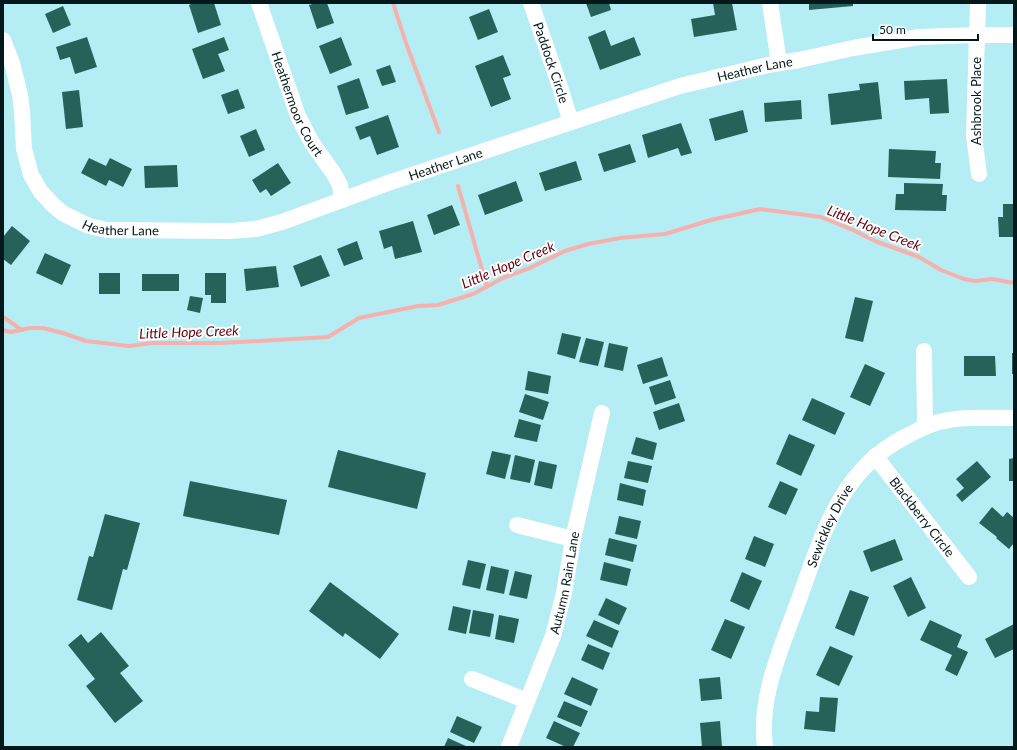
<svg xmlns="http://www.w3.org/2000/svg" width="1017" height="750" font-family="Lato,sans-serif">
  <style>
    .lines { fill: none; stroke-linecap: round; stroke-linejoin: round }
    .stream { stroke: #f7b1ac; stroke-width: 4 }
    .building { fill: #27625a }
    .minor { stroke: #fff; stroke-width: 16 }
    .labels { text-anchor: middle; stroke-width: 4; stroke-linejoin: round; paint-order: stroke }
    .street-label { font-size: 13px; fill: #03181b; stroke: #fff }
    .water-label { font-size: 14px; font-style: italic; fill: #67000b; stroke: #fff }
  </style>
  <rect width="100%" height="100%" fill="#b4edf3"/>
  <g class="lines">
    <!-- stream -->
    <g class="stream">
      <polyline points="393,3 406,43 439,132"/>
      <polyline points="458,186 487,287"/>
      <polyline points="3,317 22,330"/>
      <polyline points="3,330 11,332 30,328 43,328 63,333 86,341 129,346 153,343 221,343 328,337 359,318 418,306 438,305 473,294 503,278 530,268 565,251 588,244 620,238 665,234 711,220 760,209 821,217 853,230 875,241 919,257 941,270 964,279 975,281 992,279 1014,283"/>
    </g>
  </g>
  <!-- building -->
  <g class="building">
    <polygon points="193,3 214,3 221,25 198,33 189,5"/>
    <polygon points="316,3 327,3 334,23 317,29 309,5"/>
    <polygon points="586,3 609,3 611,10 591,17"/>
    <polygon points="713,3 732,3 737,30 694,37 691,19 715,15"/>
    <polygon points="809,3 853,3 853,6 809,10"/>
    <polygon points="63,6 71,25 53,33 45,14"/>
    <polygon points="489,9 498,32 478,40 469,17"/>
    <polygon points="605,30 611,46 634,37 641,55 600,70 588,37"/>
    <polygon points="87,37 97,67 75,74 70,57 60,60 56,47"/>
    <polygon points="224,37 229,50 218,54 225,71 203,79 192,49"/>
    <polygon points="341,37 352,65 330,74 319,46"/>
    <polygon points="503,55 511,75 503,78 511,99 491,107 475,66"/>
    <polygon points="390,65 396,82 382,86 376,70"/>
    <polygon points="359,78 369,108 346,115 337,86"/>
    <polygon points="947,79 949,113 930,114 929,98 905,100 904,81"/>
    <polygon points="878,82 882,119 831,125 828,94 860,90 859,84"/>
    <polygon points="238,89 245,108 228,114 221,95"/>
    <polygon points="79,90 83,127 66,129 62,92"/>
    <polygon points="801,100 802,119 765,122 764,103"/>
    <polygon points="743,110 748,132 715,141 709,119"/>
    <polygon points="388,115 399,147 377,155 370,136 360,140 355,127"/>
    <polygon points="681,123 692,153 681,156 678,148 648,158 642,135"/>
    <polygon points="256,129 265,150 249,157 240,136"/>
    <polygon points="630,144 636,162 604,172 598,154"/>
    <polygon points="889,149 936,151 935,163 941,163 940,179 888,177"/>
    <polygon points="89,158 106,166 110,158 132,169 123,187 109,180 106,186 81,173"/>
    <polygon points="576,161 582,180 545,191 539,173"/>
    <polygon points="278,163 291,183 271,196 266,189 260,193 252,180"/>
    <polygon points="177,165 178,187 145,188 144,166"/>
    <polygon points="516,181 523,201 485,215 478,195"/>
    <polygon points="904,183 943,184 942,195 947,195 946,211 895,210 896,194 904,194"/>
    <polygon points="1003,204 1014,204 1014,237 999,237 998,217 1003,217"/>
    <polygon points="452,205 460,225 434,235 427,215"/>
    <polygon points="413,221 422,252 395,259 392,246 384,249 379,231"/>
    <polygon points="12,226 30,241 11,265 3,259 3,237"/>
    <polygon points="357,241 363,259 344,266 337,249"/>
    <polygon points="45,253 71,265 62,285 36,273"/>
    <polygon points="321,255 330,276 301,287 293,266"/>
    <polygon points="276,266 279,287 246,291 244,269"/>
    <rect x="99" y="273" width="21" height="21"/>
    <polygon points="205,273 226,273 226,303 211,303 211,295 205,295"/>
    <rect x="142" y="274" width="37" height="17"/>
    <polygon points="190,296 203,298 200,313 187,310"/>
    <polygon points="855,297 873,301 863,342 845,338"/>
    <polygon points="562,333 581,337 575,359 557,354"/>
    <polygon points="586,338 604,342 598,366 579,362"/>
    <polygon points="609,343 628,347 623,371 604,367"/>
    <rect x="1012" y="353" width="2" height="21"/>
    <polygon points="964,356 995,356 996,376 964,376"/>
    <polygon points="662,357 668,376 643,384 637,365"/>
    <polygon points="865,364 885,373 870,406 850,397"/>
    <polygon points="528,371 551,376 548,394 525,390"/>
    <polygon points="670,380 676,398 655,405 649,387"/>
    <polygon points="525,394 549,402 543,420 519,412"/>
    <polygon points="812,398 845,413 835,435 802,420"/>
    <polygon points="679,403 685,421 659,430 653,412"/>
    <polygon points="519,419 541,425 537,442 514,437"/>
    <polygon points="789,434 815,445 801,476 776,464"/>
    <polygon points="636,437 657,443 653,460 631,454"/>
    <polygon points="338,450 426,473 417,509 328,487"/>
    <polygon points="492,451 511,455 505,479 486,474"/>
    <polygon points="515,455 535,460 530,483 510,479"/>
    <polygon points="1014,458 1014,481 1009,481 1009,459"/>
    <polygon points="539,461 557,465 552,489 534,485"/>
    <polygon points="628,461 652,466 648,483 624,478"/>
    <polygon points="977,461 991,477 962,502 956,495 964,488 956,479"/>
    <polygon points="190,481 287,500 279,535 183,516"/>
    <polygon points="780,481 798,489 786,515 768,507"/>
    <polygon points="620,483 646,490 643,506 617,500"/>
    <polygon points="992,507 1003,517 1007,512 1014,518 1014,543 1009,549 996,538 997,537 979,523"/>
    <polygon points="105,514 140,523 127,570 123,569 112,610 77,600 89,556 93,557"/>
    <polygon points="619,516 641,521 637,539 615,534"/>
    <polygon points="754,536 774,544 765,567 745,559"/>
    <polygon points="609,538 637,545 633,562 605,555"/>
    <polygon points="895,539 903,560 871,572 863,551"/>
    <polygon points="468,560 486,564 480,589 462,585"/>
    <polygon points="604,562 631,569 627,586 600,580"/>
    <polygon points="491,566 509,570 504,594 486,590"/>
    <polygon points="515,571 532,575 527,599 509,595"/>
    <polygon points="742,572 762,581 749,610 730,601"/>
    <polygon points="911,577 926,608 908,617 893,586"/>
    <polygon points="330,582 399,634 380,659 345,633 343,637 309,611"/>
    <polygon points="850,590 869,597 854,636 835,628"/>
    <polygon points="606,598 627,608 619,625 598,615"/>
    <polygon points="453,606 471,610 466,634 448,630"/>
    <polygon points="473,610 494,614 490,637 469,633"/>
    <polygon points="499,615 519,619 514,643 495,639"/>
    <polygon points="725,619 745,627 731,659 711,650"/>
    <polygon points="594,620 619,631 612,648 586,636"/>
    <polygon points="930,620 962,635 957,647 968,652 957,676 945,670 952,655 920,640"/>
    <polygon points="1014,624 1014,649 995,658 985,639"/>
    <polygon points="101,632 129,666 120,673 143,701 115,723 86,686 95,679 68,645 81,634 88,643"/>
    <polygon points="588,644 610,653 603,670 581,660"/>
    <polygon points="830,646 853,656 839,686 816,675"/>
    <polygon points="572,677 598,689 591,706 564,694"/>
    <polygon points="720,677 722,699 701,701 699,679"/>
    <polygon points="820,697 838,698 835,732 804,729 806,711 819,712"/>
    <polygon points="564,701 588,711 581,727 557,717"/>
    <polygon points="457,716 482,727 474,743 450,732"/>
    <polygon points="554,721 580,733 573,747 566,747 546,738"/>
    <polygon points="720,721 722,747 702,747 700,723"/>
    <polygon points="448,738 468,747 444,747"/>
  </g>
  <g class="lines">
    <!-- minor -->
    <g class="minor">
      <path id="s1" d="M259,3l39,113 14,27 22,31 6,11 2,15"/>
      <path id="s2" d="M531,3l27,78 13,41"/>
      <polyline points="770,3 779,63"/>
      <polyline points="978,3 974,136 979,174"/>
      <path id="s3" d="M3,40l9,23 8,32 2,16 2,38 7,26 10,17 13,14 10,8 25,12 18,4 123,1 26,-2 26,-7 106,-39 292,-97 88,-21 31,-5 54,-12 66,-11 57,-2h38"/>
      <polyline points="924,351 925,427"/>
      <path id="s4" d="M875,456l94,121"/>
      <polyline points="517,525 573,539"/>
      <polyline points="472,679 527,701"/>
      <path id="s5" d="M509,747l44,-111 11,-43 9,-54 29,-126"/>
      <path id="s6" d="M765,747c-6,-49 14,-93 30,-137 26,-68 41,-138 110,-173 11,-6 22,-12 34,-15 24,-6 50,-4 75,-4"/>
    </g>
  </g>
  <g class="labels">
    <!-- street labels -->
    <g class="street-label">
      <text dy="5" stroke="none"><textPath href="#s2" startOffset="63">Paddock Circle</textPath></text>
      <text dy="5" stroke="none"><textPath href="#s3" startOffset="910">Heather Lane</textPath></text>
      <text transform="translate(976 101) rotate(-90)" y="5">Ashbrook Place</text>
      <text dy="5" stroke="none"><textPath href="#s1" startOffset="108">Heathermoor Court</textPath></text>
      <text dy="5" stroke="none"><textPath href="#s3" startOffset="586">Heather Lane</textPath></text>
      <text dy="5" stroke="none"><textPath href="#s3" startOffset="250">Heather Lane</textPath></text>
      <text dy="5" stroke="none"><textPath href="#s4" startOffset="77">Blackberry Circle</textPath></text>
      <text dy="5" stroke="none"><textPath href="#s6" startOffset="233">Sewickley Drive</textPath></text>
      <text dy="5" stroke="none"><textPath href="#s5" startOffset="174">Autumn Rain Lane</textPath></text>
    </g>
    <!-- water labels -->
    <g class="water-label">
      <text transform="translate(874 228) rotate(22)" y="5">Little Hope Creek</text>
      <text transform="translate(508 265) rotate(-23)" y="5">Little Hope Creek</text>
      <text transform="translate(189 332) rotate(-2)" y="5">Little Hope Creek</text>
    </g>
  </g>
  <!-- border -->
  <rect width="1017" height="750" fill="none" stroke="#03181b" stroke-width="8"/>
  <!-- scale -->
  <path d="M873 34v6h105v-6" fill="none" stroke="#03181b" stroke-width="2"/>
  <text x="879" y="34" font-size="12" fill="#03181b" stroke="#ffffff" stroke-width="3" paint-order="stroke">50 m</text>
</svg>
